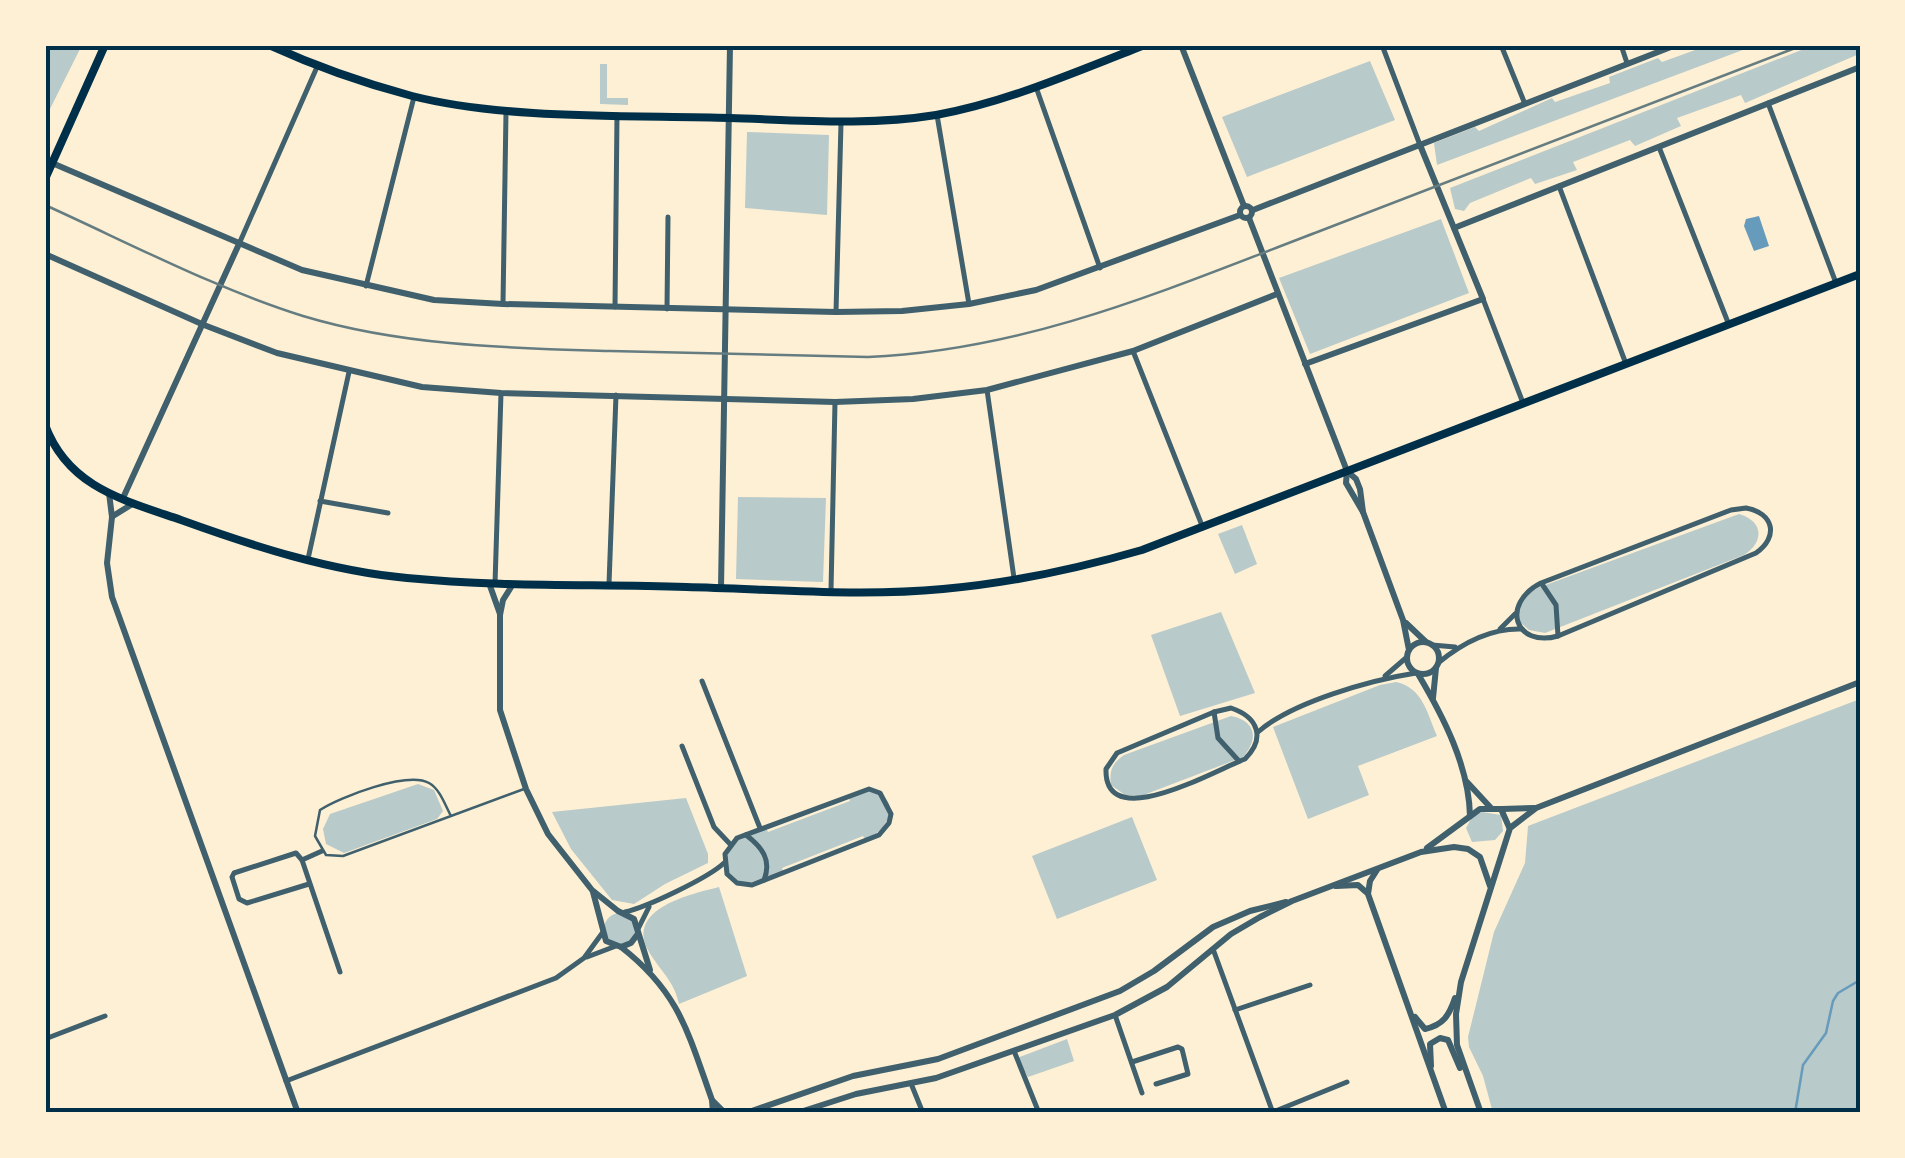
<svg xmlns="http://www.w3.org/2000/svg" width="1905" height="1158" font-family="Montserrat,sans-serif">
  <style>
    .green { fill: #b9caca }
    .water { fill: #669bbc }
    .lines { fill: none; stroke-linecap: round; stroke-linejoin: round }
    .stream { stroke: #669bbc; stroke-width: 2.5 }
    .service { stroke: #3f606c; stroke-width: 2.5 }
    .minor { stroke: #3f606c; stroke-width: 5 }
    .tertiary { stroke: #3f606c; stroke-width: 6 }
    .secondary { stroke: #003049; stroke-width: 8 }
    .rail { stroke: #657d81; stroke-width: 2.5 }
    .neatline { fill: none; stroke: #003049; stroke-width: 4 }
  </style>
  <rect width="100%" height="100%" fill="#fdf0d5"/>
  <!-- green -->
  <g class="green">
    <polygon points="45,45 82,45 45,119"/>
    <polygon points="1709,45 1756,45 1437,165 1434,143 1475,127 1479,131 1552,98 1555,102 1610,83 1609,77 1658,58 1662,62"/>
    <polygon points="1814,45 1855,45 1859,54 1745,103 1741,95 1677,118 1681,126 1635,146 1630,140 1573,162 1577,170 1535,184 1531,178 1470,203 1464,211 1455,209 1450,188"/>
    <polygon points="1370,61 1395,120 1247,177 1222,117"/>
    <polygon points="600,64 607,64 607,98 628,98 628,105 600,104"/>
    <polygon points="747,132 829,135 827,215 745,208"/>
    <polygon points="1441,219 1469,293 1310,354 1279,278"/>
    <polygon points="738,497 826,498 823,582 736,579"/>
    <path d="M1739,514c24,7 26,27 5,41l-199,78 -16,-3 -10,-9c-2,-20 4,-25 21,-34z"/>
    <polygon points="1242,525 1257,564 1235,574 1218,534"/>
    <polygon points="1221,612 1255,693 1180,716 1151,635"/>
    <path d="M1396,682c27,6 31,31 41,54l-79,30 11,29 -61,24 -35,-92 107,-42z"/>
    <polygon points="1860,699 1860,1113 1493,1113 1483,1076 1469,1047 1468,1037 1494,932 1525,863 1528,826"/>
    <path d="M1231,716c25,5 28,23 12,41l-102,39 -16,-1 -14,-10c-2,-14 1,-22 13,-30z"/>
    <polygon points="418,784 434,790 443,811 437,819 344,853 326,844 323,829 330,814"/>
    <path d="M869,789c36,12 20,38 -3,52l-3,-5 -81,32 2,6 -22,8 -25,1 -10,-9c-3,-34 11,-34 38,-48l3,6 82,-31 -2,-6z"/>
    <polygon points="686,798 708,854 708,863 665,884 634,904 612,900 571,849 552,812"/>
    <polygon points="1482,812 1501,815 1503,831 1495,840 1472,842 1466,828 1472,817"/>
    <polygon points="1132,817 1157,880 1057,919 1032,856"/>
    <path d="M719,887l28,89 -68,28c-5,-24 -20,-34 -31,-54 -22,-42 44,-56 71,-63z"/>
    <circle cx="620" cy="929" r="16"/>
    <polygon points="1067,1039 1074,1061 1028,1077 1017,1058"/>
  </g>
  <!-- water -->
  <polygon class="water" points="1759,216 1769,246 1754,251 1744,226 1746,219"/>
  <g class="lines">
    <!-- stream -->
    <polyline class="stream" points="1795,1113 1803,1065 1826,1033 1833,1001 1838,993 1860,980"/>
    <!-- service -->
    <path class="service" d="M451,816c-6,-11 -11,-27 -22,-33 -22,-12 -89,14 -109,27l-5,26 11,19 17,1 181,-67"/>
    <!-- minor -->
    <g class="minor">
      <polyline points="1382,45 1420,145"/>
      <polyline points="1501,45 1525,104"/>
      <polyline points="1621,45 1627,63"/>
      <polyline points="1036,87 1100,268"/>
      <polyline points="1768,103 1836,283"/>
      <polyline points="937,115 969,304"/>
      <polyline points="1659,147 1729,325"/>
      <polyline points="1559,186 1626,364"/>
      <polyline points="239,244 317,67"/>
      <polyline points="366,286 414,97"/>
      <polyline points="1483,299 1523,403"/>
      <polyline points="503,304 506,112"/>
      <polyline points="615,307 617,115"/>
      <polyline points="667,309 668,217"/>
      <polyline points="836,312 841,123"/>
      <polyline points="1133,351 1203,528"/>
      <polyline points="987,390 1014,578"/>
      <polyline points="320,501 388,513"/>
      <path d="M1746,508c28,5 33,29 10,45l-198,83c-43,12 -58,-32 -17,-53l190,-73z"/>
      <polyline points="308,559 349,372"/>
      <polyline points="495,584 501,393"/>
      <polyline points="609,584 616,395"/>
      <polyline points="1542,584 1556,605 1558,636"/>
      <polyline points="831,591 835,402"/>
      <polyline points="1500,629 1515,614"/>
      <polyline points="1432,645 1455,647"/>
      <path d="M1438,663c23,-19 53,-35 84,-34"/>
      <polyline points="1385,676 1407,657"/>
      <polyline points="702,681 760,828"/>
      <path d="M1231,708c27,9 35,30 14,51 -30,11 -141,76 -139,10l11,-16 97,-41z"/>
      <polyline points="1214,712 1218,738 1238,760"/>
      <path d="M1258,732c34,-30 113,-52 158,-59"/>
      <polyline points="682,746 714,827 730,844"/>
      <polygon points="869,789 880,793 891,814 889,823 879,835 752,885 737,883 727,874 725,854 737,838"/>
      <path d="M746,835c16,12 26,25 18,45"/>
      <polyline points="322,851 302,860 340,972"/>
      <polyline points="302,860 296,853 234,873 232,877 239,899 247,903 309,884"/>
      <path d="M625,912c22,-5 83,-34 99,-49"/>
      <polyline points="638,929 649,907"/>
      <polyline points="1213,949 1273,1113"/>
      <polyline points="587,957 616,946"/>
      <polyline points="1235,1010 1310,985"/>
      <polyline points="1115,1015 1142,1093"/>
      <polyline points="45,1039 105,1016"/>
      <polyline points="1014,1051 1039,1113"/>
      <polyline points="1132,1062 1178,1047 1182,1049 1188,1074 1156,1084"/>
      <polyline points="286,1081 556,978 584,958 603,932"/>
      <polyline points="912,1086 923,1113"/>
      <polyline points="1273,1112 1347,1082"/>
    </g>
    <!-- tertiary -->
    <g class="tertiary">
      <polyline points="1181,45 1244,206"/>
      <polyline points="52,163 302,270 434,300 503,304 836,312 902,311 969,304 1036,290 1240,215"/>
      <circle cx="1246" cy="212" r="6"/>
      <polyline points="1253,210 1676,45"/>
      <polyline points="1249,218 1347,471 1346,483 1363,512"/>
      <polyline points="1454,228 1860,67"/>
      <polyline points="45,254 204,325 277,353 422,387 501,393 835,402 913,399 987,390 1133,351 1277,294"/>
      <polyline points="1305,364 1483,299 1420,145"/>
      <polyline points="1348,472 1356,479 1360,489 1363,512 1403,620 1409,650"/>
      <polyline points="109,493 112,517 107,563 112,597 298,1113"/>
      <polyline points="123,498 239,244"/>
      <polyline points="113,516 134,503"/>
      <polyline points="489,583 500,614"/>
      <polyline points="513,584 503,600 500,615 500,710 526,789 548,834 592,890 618,911 634,919 650,970"/>
      <polyline points="721,588 730,45"/>
      <polyline points="1406,623 1426,642"/>
      <circle cx="1423" cy="658" r="16"/>
      <path d="M1418,674c25,42 51,92 52,142"/>
      <polyline points="1433,698 1436,668"/>
      <polyline points="1467,782 1491,808"/>
      <polyline points="1502,809 1534,808"/>
      <polyline points="1427,848 1480,809 1501,809 1509,827"/>
      <polyline points="1377,870 1370,881 1368,894 1446,1113"/>
      <polyline points="1336,886 1358,885 1366,892"/>
      <polyline points="593,892 606,941 621,947 631,943 637,935"/>
      <path d="M621,947c59,46 67,86 91,153l1,13"/>
      <path d="M1415,1017l10,12c18,-4 24,-13 30,-31"/>
      <polyline points="1431,1066 1430,1044 1440,1038 1448,1040 1460,1068"/>
      <polyline points="713,1101 725,1113"/>
      <polyline points="746,1113 853,1076 938,1059 1120,991 1154,971 1213,927 1250,911 1286,902"/>
      <polyline points="797,1113 856,1094 936,1078 1115,1015 1167,987 1231,934 1260,917 1292,901 1421,852 1454,847 1468,849 1480,857 1490,886"/>
      <polyline points="1481,1113 1457,1045 1456,1014 1461,982 1510,828 1536,808 1860,682"/>
    </g>
    <!-- secondary -->
    <g class="secondary">
      <path d="M269,45c46,21 94,38 143,51 95,24 219,19 318,22 67,2 139,8 206,-3 72,-13 141,-44 209,-70"/>
      <polyline points="45,179 105,45"/>
      <path d="M45,425c23,62 78,75 136,95 72,26 149,51 226,58 93,9 186,6 279,9 85,2 172,10 257,2 69,-6 133,-20 199,-39l718,-276"/>
    </g>
    <!-- rail -->
    <path class="rail" d="M45,205c84,38 169,83 258,111 99,30 205,32 307,35 86,2 172,4 258,6 162,-7 302,-69 452,-126 161,-61 322,-123 483,-186"/>
  </g>
  <!-- border -->
  <rect width="1905" height="1158" fill="none" stroke="#fdf0d5" stroke-width="95"/>
  <rect x="48" y="48" width="1810" height="1062" class="neatline"/>
</svg>
